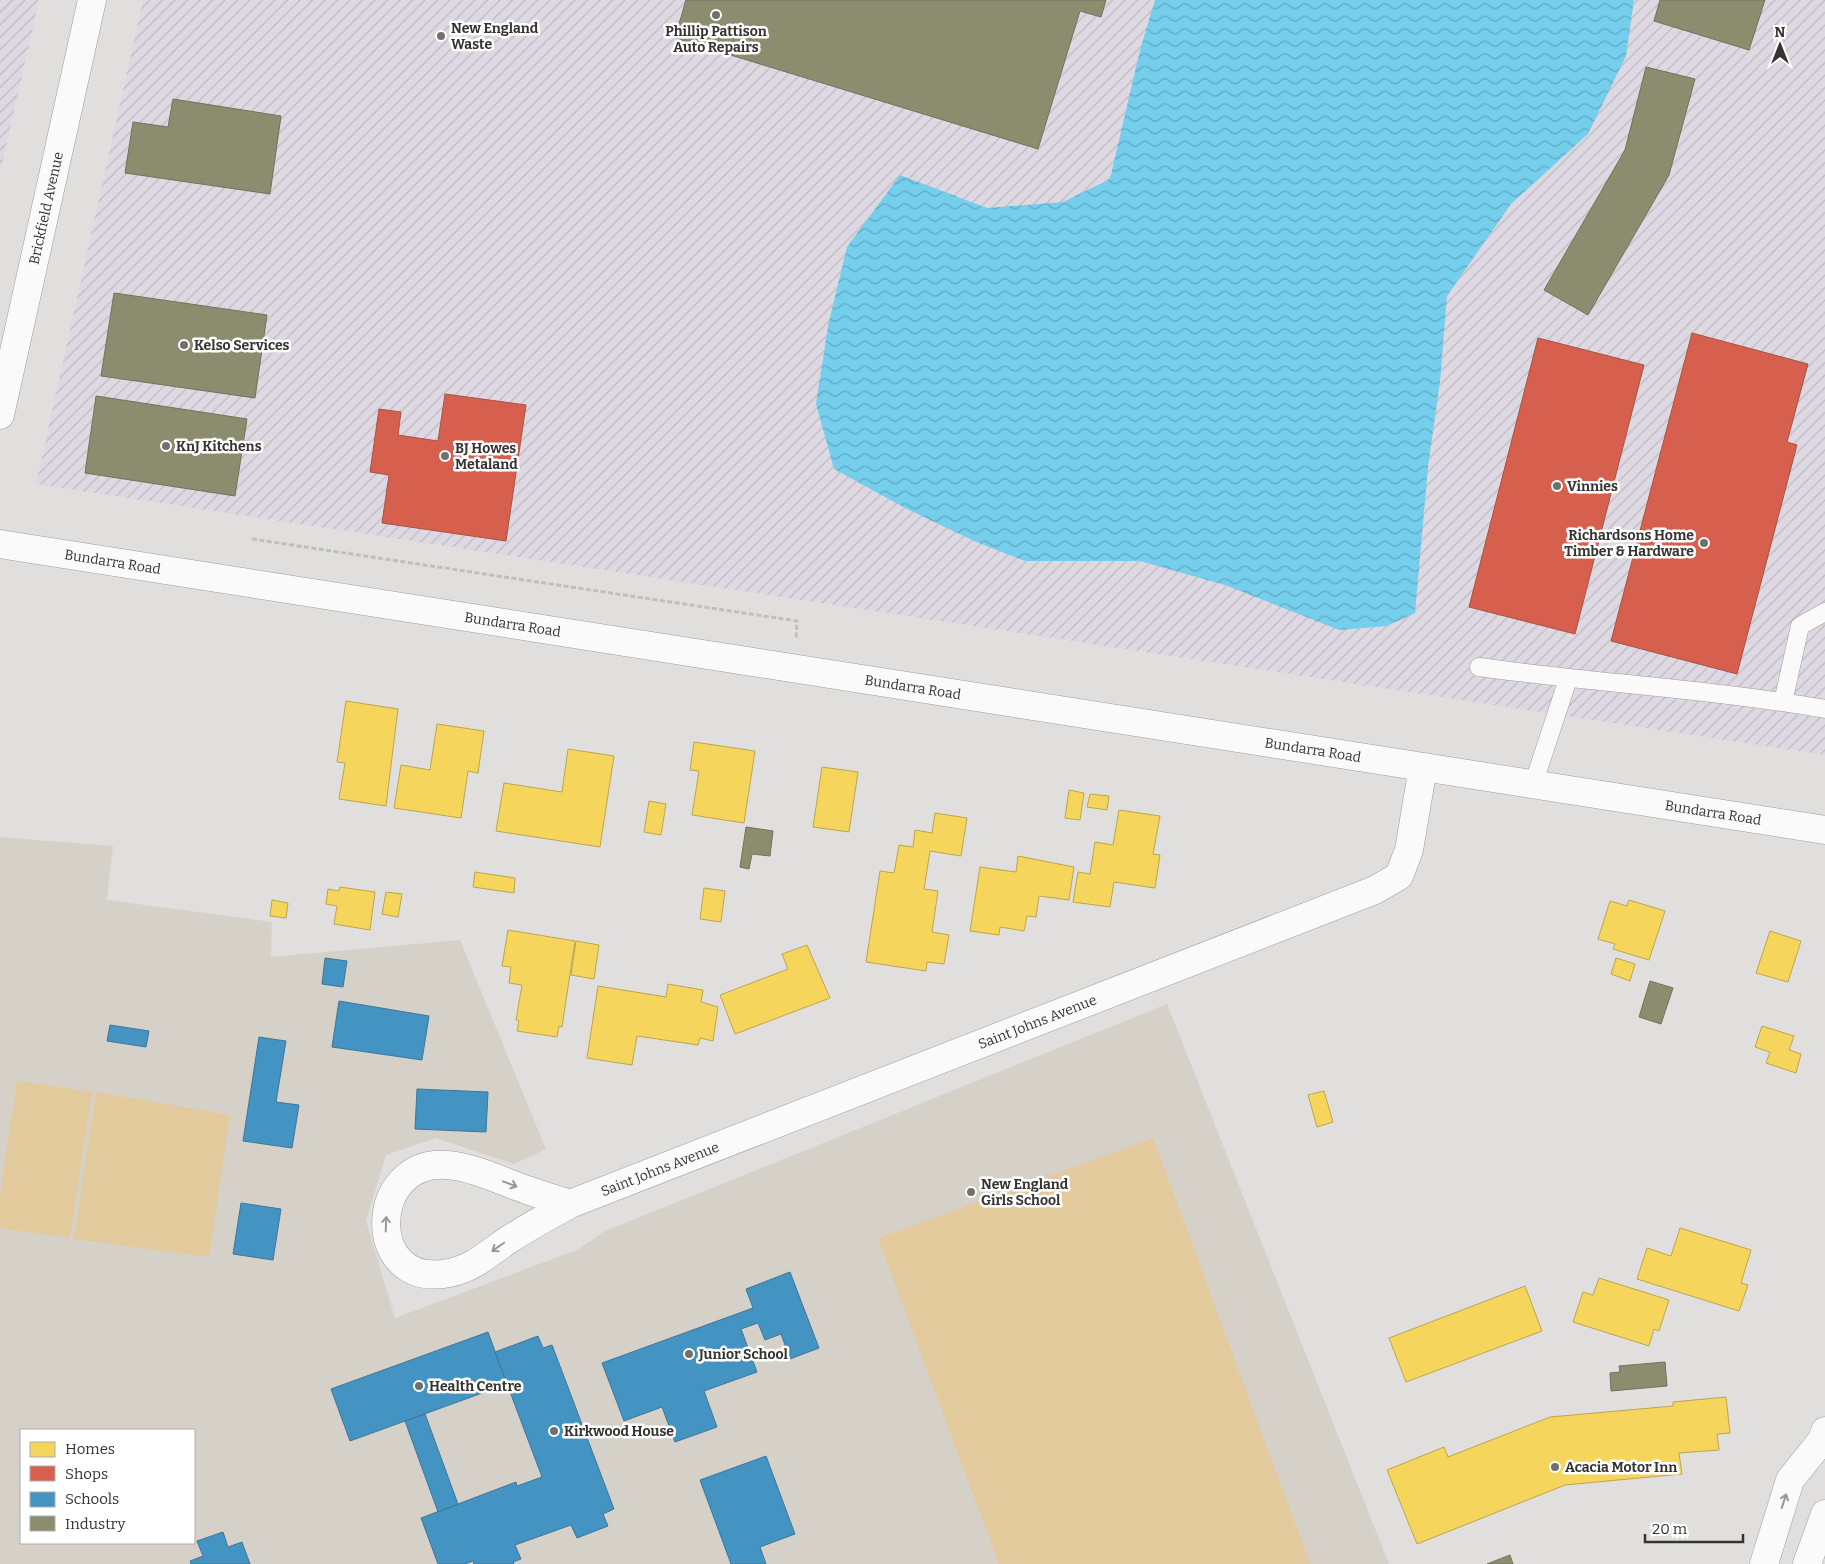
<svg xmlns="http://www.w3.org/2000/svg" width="1825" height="1564" font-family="Bitter,serif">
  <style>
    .industrial { fill: url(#industrial-furrows) }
    .built { fill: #d5d1c9; fill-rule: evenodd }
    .green { fill: #e2ca9c }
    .water { fill: url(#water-waves) }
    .homes { fill: #f6d55c; stroke: #bca54f }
    .shops { fill: #d6604d; stroke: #a65345 }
    .schools { fill: #4393c3; stroke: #3f7698 }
    .industry { fill: #8c8c6e; stroke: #72725c }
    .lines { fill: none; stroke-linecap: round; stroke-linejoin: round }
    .service-casing { stroke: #9e9d9b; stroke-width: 19 }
    .minor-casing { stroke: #9e9d9b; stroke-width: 29 }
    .secondary-casing { stroke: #9e9d9b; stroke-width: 29 }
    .path { stroke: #bfbfbe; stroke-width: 3; stroke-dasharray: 5 2.5; stroke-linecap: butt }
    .service { stroke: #fafafa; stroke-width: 18 }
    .minor { stroke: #fafafa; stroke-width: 28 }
    .secondary { stroke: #fafafa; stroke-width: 28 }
    .oneway { stroke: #989796 }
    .poi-dot { fill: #71706e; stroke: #fff; stroke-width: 2 }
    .labels { text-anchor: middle; stroke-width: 5; stroke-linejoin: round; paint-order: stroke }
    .poi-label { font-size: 14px; font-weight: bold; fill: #353432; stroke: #fff; text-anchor: start }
    .street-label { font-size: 14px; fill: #353432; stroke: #fff }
  </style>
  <defs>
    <pattern id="industrial-furrows" width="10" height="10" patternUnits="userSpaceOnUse" patternTransform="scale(1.25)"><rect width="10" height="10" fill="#ded8e2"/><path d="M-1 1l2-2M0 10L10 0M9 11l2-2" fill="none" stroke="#bfbac2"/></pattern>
    <pattern id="water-waves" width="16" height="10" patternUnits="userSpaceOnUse" patternTransform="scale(1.25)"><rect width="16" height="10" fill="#75ceec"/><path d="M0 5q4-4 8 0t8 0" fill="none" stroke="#61a8c0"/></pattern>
  </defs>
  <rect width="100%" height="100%" fill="#e1dfdd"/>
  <!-- industrial -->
  <g class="industrial">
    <polygon points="0,0 39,0 0,173"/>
    <polygon points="143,0 1825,0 1825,755 36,484"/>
  </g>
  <!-- built -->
  <path class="built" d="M0,837l113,9 -6,54 165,22 -1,35 189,-17 86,209 -32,15 -78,-26 -50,17 -20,66 29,97 184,-69 24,-17 564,-228 222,560h-1389zM21,1430h173v113h-173z"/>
  <!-- green -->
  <g class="green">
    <polygon points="17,1081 92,1092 70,1238 0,1228 0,1196"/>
    <polygon points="96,1092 230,1115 209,1257 74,1239"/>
    <polygon points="1153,1138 1310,1564 999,1564 878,1238"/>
  </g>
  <!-- water -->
  <polygon class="water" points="1155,0 1634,0 1626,56 1588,134 1511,204 1447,296 1440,382 1428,467 1415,613 1387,626 1339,630 1225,585 1140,561 1025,561 974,541 905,508 834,469 816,404 828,326 847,247 900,175 987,208 1063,202 1110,179 1140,50"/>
  <!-- homes -->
  <g class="homes">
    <polygon points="346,701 398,709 386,806 339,799 345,763 337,762"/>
    <polygon points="437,724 484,731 478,773 468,771 461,818 394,808 401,765 430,770"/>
    <polygon points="694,742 755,751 744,823 692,815 699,771 690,770"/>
    <polygon points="568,749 614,756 600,847 496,831 504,783 562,792"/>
    <polygon points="822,767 858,772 849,832 813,827"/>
    <polygon points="1069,790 1084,793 1080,820 1065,818"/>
    <polygon points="1090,794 1109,796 1107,810 1087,807"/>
    <polygon points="649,801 666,804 661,835 644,832"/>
    <polygon points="1119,810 1160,816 1153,854 1160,855 1155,888 1114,882 1110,907 1073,902 1078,872 1090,874 1095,842 1113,845"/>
    <polygon points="935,813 967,818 961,856 930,851 924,889 938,891 932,932 949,935 944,964 927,962 926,971 866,962 880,871 894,873 899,845 913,847 915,830 932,833"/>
    <polygon points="1018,856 1074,867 1069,900 1039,896 1036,917 1027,916 1024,931 1000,927 999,935 970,931 980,867 1016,872"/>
    <polygon points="475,872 515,878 514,893 473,887"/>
    <polygon points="340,887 375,892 370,930 334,924 337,906 326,904 328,889 339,891"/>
    <polygon points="704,888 725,891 721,922 700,919"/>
    <polygon points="386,892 402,894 398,917 382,914"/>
    <polygon points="272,900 288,903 286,918 270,916"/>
    <polygon points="1629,900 1665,911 1649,960 1613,949 1615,944 1598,939 1610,901 1627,906"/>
    <polygon points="508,930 575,941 562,1027 559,1026 557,1037 517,1031 519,1021 516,1020 522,985 509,983 511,967 502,966"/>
    <polygon points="1770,931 1801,941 1788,982 1756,973"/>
    <polygon points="576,941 599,945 594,979 571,975"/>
    <polygon points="807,945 830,998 735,1034 720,995 788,969 782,954"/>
    <polygon points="1616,958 1635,964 1630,981 1611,974"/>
    <polygon points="668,984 703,990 701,1002 718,1007 713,1041 700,1038 698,1045 637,1036 632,1065 587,1058 598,986 666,997"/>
    <polygon points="1762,1026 1794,1036 1789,1050 1801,1054 1796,1073 1766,1063 1770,1052 1755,1047"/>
    <polygon points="1324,1091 1333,1122 1317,1127 1308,1095"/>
    <polygon points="1680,1228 1751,1250 1741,1283 1748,1285 1739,1311 1637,1279 1647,1248 1671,1256"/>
    <polygon points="1599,1278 1669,1300 1659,1331 1654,1329 1649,1346 1573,1322 1583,1292 1593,1295"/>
    <polygon points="1525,1286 1542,1331 1406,1382 1389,1338"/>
    <polygon points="1726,1397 1730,1433 1717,1434 1719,1450 1679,1453 1682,1474 1565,1485 1417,1544 1387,1470 1444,1447 1448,1457 1550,1417 1673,1406 1673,1402"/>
  </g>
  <!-- shops -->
  <g class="shops">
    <polygon points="1692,333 1808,364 1787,442 1797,445 1737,674 1611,641"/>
    <polygon points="1538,338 1644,365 1575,634 1469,607"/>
    <polygon points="445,394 526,405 506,541 382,523 389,475 370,472 379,409 401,412 398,435 438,441"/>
  </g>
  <!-- schools -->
  <g class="schools">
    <polygon points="325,958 347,961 343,987 322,984"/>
    <polygon points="339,1001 429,1016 422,1060 332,1047"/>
    <polygon points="110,1025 149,1031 146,1047 107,1041"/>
    <polygon points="259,1037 286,1041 276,1102 299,1105 292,1148 243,1141"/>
    <polygon points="417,1089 488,1092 486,1132 415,1129"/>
    <polygon points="241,1203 281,1209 273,1260 233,1254"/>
    <polygon points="790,1272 819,1348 790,1359 781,1334 765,1340 758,1323 741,1329 757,1372 704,1391 717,1427 675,1442 662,1407 624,1421 602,1363 753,1308 746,1289"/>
    <polygon points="488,1332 507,1384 350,1441 331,1389"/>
    <polygon points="538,1336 543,1348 552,1345 614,1509 603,1514 608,1526 577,1538 571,1525 515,1545 521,1559 513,1562 514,1564 474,1564 473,1561 465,1564 438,1564 421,1518 516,1482 517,1486 542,1477 495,1352"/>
    <polygon points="425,1414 458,1504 438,1512 405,1421"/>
    <polygon points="766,1456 795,1534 760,1547 766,1564 731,1564 700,1480"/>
    <polygon points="223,1532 228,1547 242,1542 250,1564 191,1564 190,1561 203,1556 197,1541"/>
  </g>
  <!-- industry -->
  <g class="industry">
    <polygon points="686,0 1106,0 1101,17 1080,11 1038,149 675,38"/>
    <polygon points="1660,0 1765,0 1749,50 1654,21"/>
    <polygon points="1646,67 1695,79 1669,175 1588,315 1544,290 1625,150"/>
    <polygon points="173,99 281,116 270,194 125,173 133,122 168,127"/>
    <polygon points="114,293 267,315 255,398 101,376"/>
    <polygon points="96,396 247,419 235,496 85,473"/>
    <polygon points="746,827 773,831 770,856 752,854 749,869 740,867"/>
    <polygon points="1650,981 1673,988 1661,1024 1639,1017"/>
    <polygon points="1665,1362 1667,1386 1611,1391 1610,1373 1620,1372 1619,1366"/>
    <polygon points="1510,1555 1513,1564 1487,1564"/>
  </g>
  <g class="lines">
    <!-- service casing -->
    <g class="service-casing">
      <g id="service">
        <path d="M1479,667c115,16 232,22 346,42"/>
        <polyline points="1783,702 1800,626 1825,612"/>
        <polyline points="1533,785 1568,679"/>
      </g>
    </g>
    <!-- minor casing -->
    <g class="minor-casing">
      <g id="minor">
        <path id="s1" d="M0,415l92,-415"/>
        <path id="s2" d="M570,1204c-14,-5 -29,-9 -43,-14 -26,-9 -53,-23 -80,-25 -79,-7 -84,125 2,108 23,-4 40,-20 59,-33 20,-13 41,-24 62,-36l805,-314 24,-14 10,-26 14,-83"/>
      </g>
    </g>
    <!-- secondary casing -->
    <g class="secondary-casing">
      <g id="secondary">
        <path id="s3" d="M0,544l1825,286"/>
        <polyline points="1764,1564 1790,1480 1822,1440 1825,1431"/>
        <polyline points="1807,1564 1825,1514"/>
      </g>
    </g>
    <!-- path -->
    <polyline class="path" points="252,539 797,621 796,638"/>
    <!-- service -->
    <use href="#service" class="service"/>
    <!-- minor -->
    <use href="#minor" class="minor"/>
    <!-- secondary -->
    <use href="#secondary" class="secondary"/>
  </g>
  <!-- one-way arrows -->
  <defs><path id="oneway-shaft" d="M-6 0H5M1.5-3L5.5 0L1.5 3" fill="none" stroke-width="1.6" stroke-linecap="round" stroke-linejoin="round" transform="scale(1.25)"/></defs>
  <g class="oneway">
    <use href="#oneway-shaft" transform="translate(510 1184) rotate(21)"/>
    <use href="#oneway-shaft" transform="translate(386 1224) rotate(-88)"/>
    <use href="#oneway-shaft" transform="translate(498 1247) rotate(145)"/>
    <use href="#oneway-shaft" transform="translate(1784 1501) rotate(-72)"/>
  </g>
  <!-- markers -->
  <g class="poi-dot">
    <circle cx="716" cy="15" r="5"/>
    <circle cx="441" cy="36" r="5"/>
    <circle cx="184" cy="345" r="5"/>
    <circle cx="166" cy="446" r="5"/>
    <circle cx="445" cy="456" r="5"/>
    <circle cx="1557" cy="486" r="5"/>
    <circle cx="1704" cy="543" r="5"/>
    <circle cx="971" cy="1192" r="5"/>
    <circle cx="689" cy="1354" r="5"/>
    <circle cx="419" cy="1386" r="5"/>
    <circle cx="554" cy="1431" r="5"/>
    <circle cx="1555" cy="1467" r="5"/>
  </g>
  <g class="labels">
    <!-- poi labels -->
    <g class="poi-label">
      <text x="451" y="33">New England<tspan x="451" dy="16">Waste</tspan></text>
      <text x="716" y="36" text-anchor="middle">Phillip Pattison<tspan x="716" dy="16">Auto Repairs</tspan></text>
      <text x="194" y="350">Kelso Services</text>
      <text x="176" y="451">KnJ Kitchens</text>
      <text x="455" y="453">BJ Howes<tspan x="455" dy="16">Metaland</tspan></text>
      <text x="1567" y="491">Vinnies</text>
      <text x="1694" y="540" text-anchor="end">Richardsons Home<tspan x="1694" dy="16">Timber &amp; Hardware</tspan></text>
      <text x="981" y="1189">New England<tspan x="981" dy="16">Girls School</tspan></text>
      <text x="699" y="1359">Junior School</text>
      <text x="429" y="1391">Health Centre</text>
      <text x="564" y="1436">Kirkwood House</text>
      <text x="1565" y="1472">Acacia Motor Inn</text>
    </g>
    <!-- street labels -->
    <g class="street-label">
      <text dy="5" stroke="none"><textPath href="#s1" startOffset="212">Brickfield Avenue</textPath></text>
      <text dy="5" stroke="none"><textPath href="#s3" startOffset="114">Bundarra Road</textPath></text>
      <text dy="5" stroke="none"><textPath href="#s3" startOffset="519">Bundarra Road</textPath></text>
      <text dy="5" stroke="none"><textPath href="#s3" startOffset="924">Bundarra Road</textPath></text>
      <text dy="5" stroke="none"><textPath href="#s3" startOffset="1329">Bundarra Road</textPath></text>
      <text dy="5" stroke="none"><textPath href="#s3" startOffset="1734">Bundarra Road</textPath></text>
      <text dy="5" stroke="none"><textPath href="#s2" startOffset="960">Saint Johns Avenue</textPath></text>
      <text dy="5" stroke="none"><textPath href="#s2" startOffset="555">Saint Johns Avenue</textPath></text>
    </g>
  </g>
  <!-- legend -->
  <rect x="20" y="1429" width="175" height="115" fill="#ffffff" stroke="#aeaead"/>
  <rect x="30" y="1442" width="25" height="15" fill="#f6d55c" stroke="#aeaead"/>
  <text x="65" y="1454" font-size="15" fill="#353432">Homes</text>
  <rect x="30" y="1466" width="25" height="15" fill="#d6604d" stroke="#aeaead"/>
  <text x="65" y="1479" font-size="15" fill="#353432">Shops</text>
  <rect x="30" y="1492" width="25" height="15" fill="#4393c3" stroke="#aeaead"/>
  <text x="65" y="1504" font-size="15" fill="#353432">Schools</text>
  <rect x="30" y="1516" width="25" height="15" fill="#8c8c6e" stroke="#aeaead"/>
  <text x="65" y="1529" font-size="15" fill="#353432">Industry</text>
  <!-- north arrow -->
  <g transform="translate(1780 45)" stroke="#ffffff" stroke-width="4" paint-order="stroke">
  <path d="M0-4L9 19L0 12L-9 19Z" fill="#353432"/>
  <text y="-8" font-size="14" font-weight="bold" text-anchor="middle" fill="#353432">N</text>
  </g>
  <!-- scale -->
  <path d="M1645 1534v8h98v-8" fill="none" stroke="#353432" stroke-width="2.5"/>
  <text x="1652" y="1534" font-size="15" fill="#353432" stroke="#ffffff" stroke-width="4" paint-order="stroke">20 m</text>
</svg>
